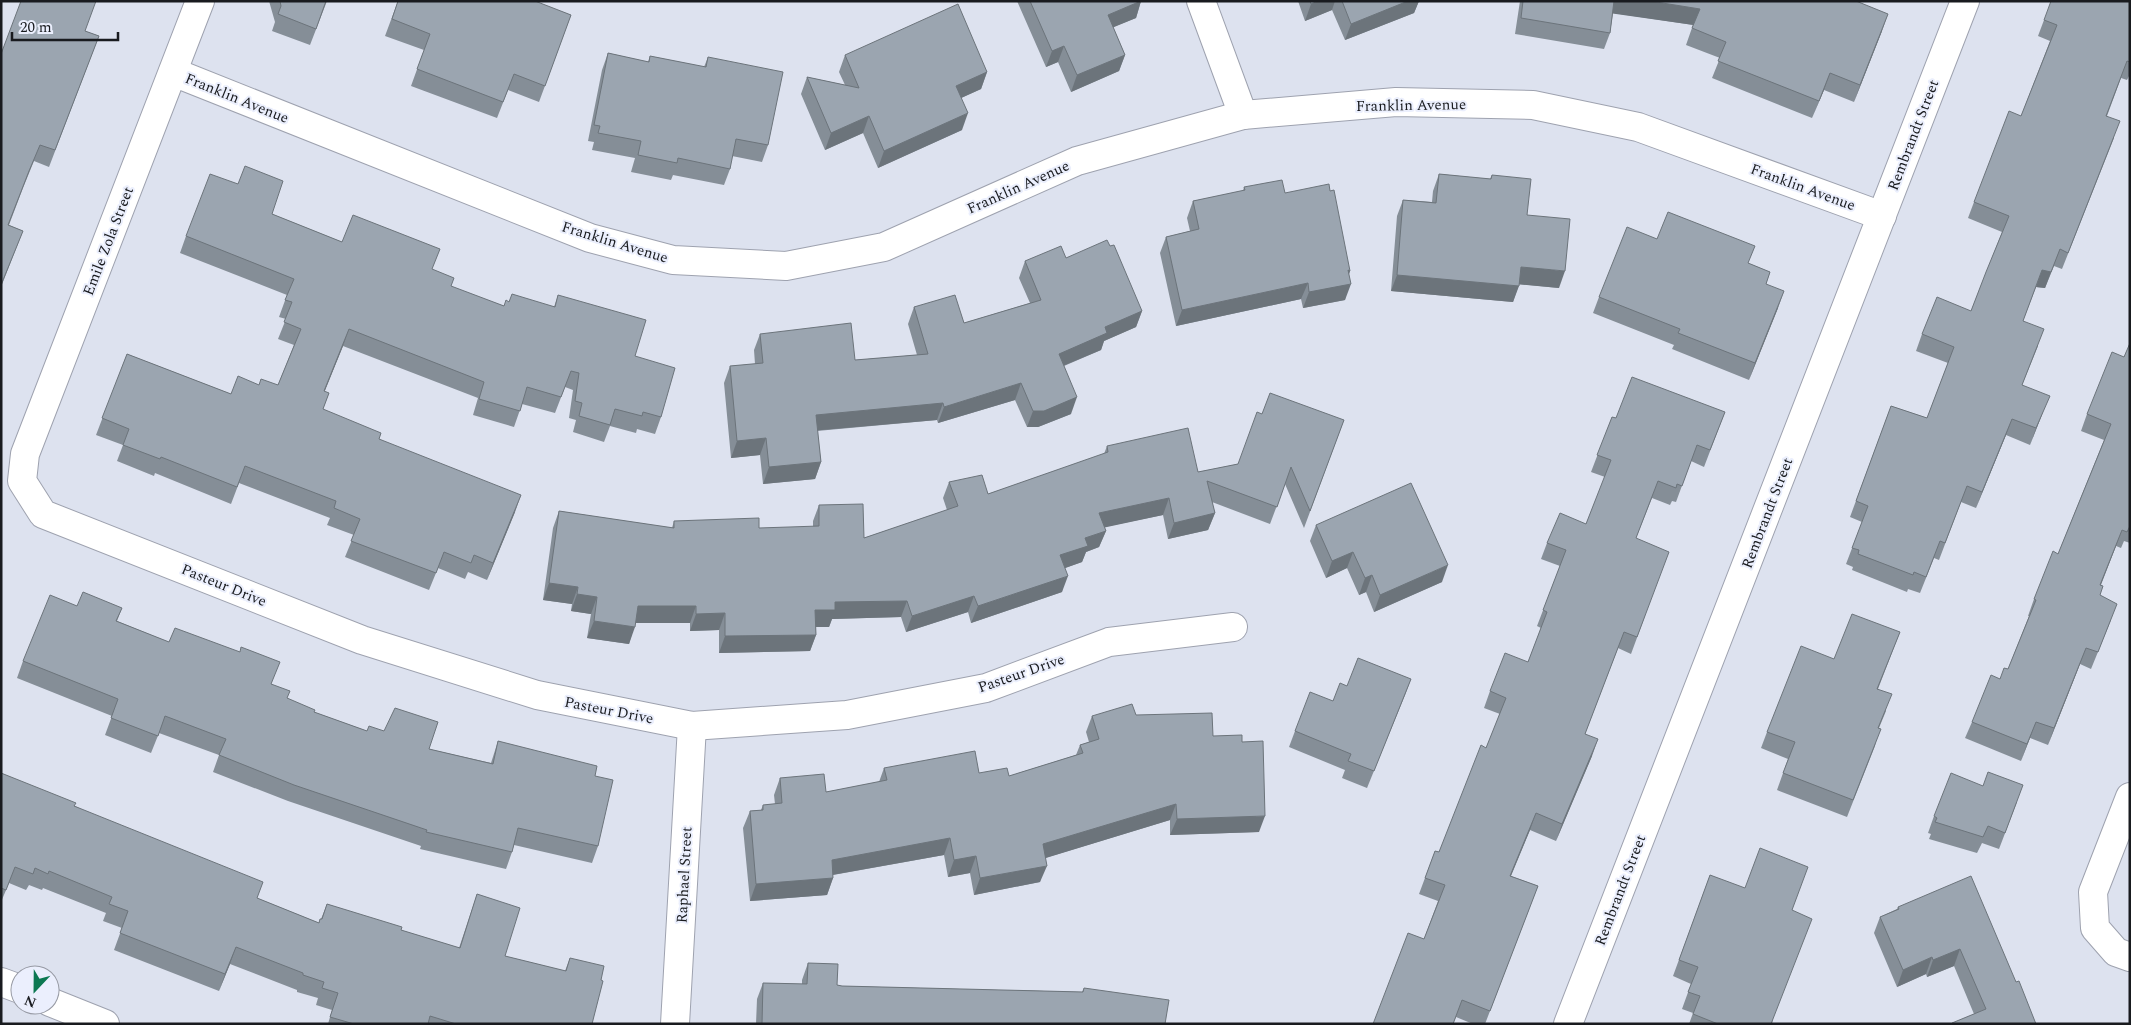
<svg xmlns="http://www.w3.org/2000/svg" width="2131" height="1025" font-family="Spectral,serif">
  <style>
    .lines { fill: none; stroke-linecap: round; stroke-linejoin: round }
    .minor-casing { stroke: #9ea2af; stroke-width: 30 }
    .minor { stroke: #fff; stroke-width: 28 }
    .wall { fill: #858e97 }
    .shaded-wall { fill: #6c747b }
    .building { fill: #9ba5b0; stroke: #6c747b }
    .labels { text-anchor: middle; stroke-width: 4; stroke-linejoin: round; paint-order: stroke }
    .street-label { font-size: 15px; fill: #191b1f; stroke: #ebeffd }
  </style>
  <rect width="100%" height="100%" fill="#dde2ef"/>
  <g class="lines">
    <!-- minor casing -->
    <g class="minor-casing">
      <g id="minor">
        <polyline points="200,1 25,454 22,481 43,514 362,640 537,695 692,726 847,715 986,688 1109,642 1233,627"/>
        <polyline points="1201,1 1243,115"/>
        <polyline points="173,72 590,238 673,260 786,266 884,247 1077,161 1243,115 1396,102 1533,105 1638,127 1882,216"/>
        <polyline points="2130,797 2093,892 2095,928 2116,952 2130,957"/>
        <polyline points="1,982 20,989"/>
        <polyline points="50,1002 105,1024"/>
        <polyline points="675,1024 692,726"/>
        <polyline points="1568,1024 1965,1"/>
      </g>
    </g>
    <!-- minor -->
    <use href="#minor" class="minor"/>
  </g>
  <!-- wall -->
  <g class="wall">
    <polygon points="269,1 327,1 310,45 272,31 275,22"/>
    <polygon points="398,1 535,2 571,15 539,102 508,90 497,118 411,86 424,50 385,36"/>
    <polygon points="1017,1 1141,1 1136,18 1113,27 1125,55 1119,71 1071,92 1058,62 1046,67"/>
    <polygon points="1298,1 1419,1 1414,13 1345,40 1332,10 1305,21"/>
    <polygon points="1520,1 1856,1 1882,31 1854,102 1824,90 1812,118 1712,78 1720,58 1686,45 1693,25 1613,13 1610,33 1604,49 1515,34"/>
    <polygon points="2130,1 2130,74 2127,80 2121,78 2107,116 2114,138 2062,269 2054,266 2045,288 2036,287 2023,321 2038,346 2022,385 2043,412 2030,445 2006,435 1976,508 1961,502 1939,560 1934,558 1920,593 1908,589 1907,592 1852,570 1853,567 1846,564 1862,522 1850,517 1891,406 1927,418 1948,363 1916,351 1922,334 1971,311 2002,232 1968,218 1974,202 2021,116 2050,41 2038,36 2044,20"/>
    <polygon points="85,31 99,36 49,167 34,161 23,188 9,225 23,231 1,287 1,54"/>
    <polygon points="608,53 648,62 650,56 704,67 708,57 768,145 762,162 732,156 730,169 724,185 673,175 671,180 631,172 635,158 592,150 594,142 588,141 602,70"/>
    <polygon points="845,55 987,72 981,89 961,98 962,130 878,168 863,133 825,150 801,94 807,77 845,85 839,72"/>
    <polygon points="1439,174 1490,179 1492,175 1527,215 1559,288 1519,284 1513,302 1391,291 1397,216 1403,200 1432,202 1433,191"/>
    <polygon points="1244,187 1285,193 1350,271 1349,274 1345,300 1303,308 1301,299 1176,326 1160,253 1166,237 1190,231 1187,218 1193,201 1243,191"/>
    <polygon points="272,214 342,242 433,270 451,287 504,306 509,302 554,307 558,295 635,356 661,417 655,434 637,429 636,433 610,426 604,442 573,432 576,420 569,418 573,390 565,387 555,413 522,404 514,427 473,415 478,398 343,346 324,392 329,393 323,409 515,512 487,580 468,572 465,579 438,568 429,590 345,557 354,535 327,525 330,518 239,483 231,504 155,473 154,476 117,461 123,445 96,435 127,354 231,394 259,385 278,385 294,345 278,339 286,319 279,317 287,295 180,253 186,236"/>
    <polygon points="1657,239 1748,263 1770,272 1766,284 1778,308 1749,380 1672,349 1674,345 1593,313 1599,297"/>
    <polygon points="1066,258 1142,311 1136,327 1104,341 1101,350 1064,366 1071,414 1038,427 1027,427 1015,400 938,423 937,420 817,431 821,462 815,479 763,484 760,455 731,458 724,383 730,366 755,364 754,350 760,334 855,360 917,355 908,324 914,307 964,323 1030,303 1019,278 1025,261"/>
    <polygon points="2130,343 2130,543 2124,541 2121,548 2116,546 2101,585 2100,595 2111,620 2091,669 2080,664 2048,745 2030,738 2021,761 1965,738 1972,722 2000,679 2008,669 2029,616 2028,616 2034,599 2058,554 2104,440 2081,431 2087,414 2124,357"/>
    <polygon points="1725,412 1704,467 1691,461 1676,502 1672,501 1670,505 1652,498 1636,538 1645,616 1631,654 1618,648 1585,734 1592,756 1556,841 1530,830 1511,876 1538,886 1485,1024 1473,1024 1456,1017 1453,1024 1373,1024 1424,939 1438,901 1419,894 1435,851 1439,852 1486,748 1500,714 1484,708 1490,691 1528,662 1541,628 1537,626 1560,566 1541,559 1547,543 1586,524 1605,477 1591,472 1612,417 1616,418"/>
    <polygon points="1262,414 1344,420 1304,528 1285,484 1270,524 1212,502 1215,513 1208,530 1168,539 1163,515 1104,527 1106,531 1099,547 1086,552 1082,562 1065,568 1062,592 971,623 968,612 906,632 901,617 832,619 829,627 816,627 816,635 810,651 719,653 719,630 690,631 690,623 635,623 629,644 587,638 591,614 571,611 572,604 543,600 553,528 559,511 672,528 674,521 759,528 813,527 813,521 819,505 864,538 947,510 943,498 949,482 988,494 1104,454 1107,446 1198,472 1238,464"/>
    <polygon points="1316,525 1442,582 1374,612 1366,592 1359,595 1347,568 1326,578 1310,541"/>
    <polygon points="122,608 117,621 271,684 287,698 314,712 367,731 429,749 491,763 498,741 595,776 598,846 592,863 514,845 512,852 506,869 420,849 421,846 288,801 213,772 219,755 159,733 151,753 105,735 112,716 17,678 23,661"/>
    <polygon points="1900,632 1878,689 1886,711 1879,728 1875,746 1847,817 1777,790 1788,759 1761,748 1767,732 1834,659"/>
    <polygon points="1411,679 1367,788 1342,778 1345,770 1289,747 1295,731 1333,701 1347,686"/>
    <polygon points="1136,715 1213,736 1242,742 1259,832 1170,835 1170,820 1045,858 1040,882 974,895 970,873 948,877 944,855 833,875 833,878 827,895 750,901 743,828 750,811 761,810 763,805 775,804 774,795 780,778 826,792 879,782 884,768 979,773 1009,776 1076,755 1080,745 1089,742 1086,732 1092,716"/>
    <polygon points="1,773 75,806 257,898 319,923 321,919 327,904 401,930 459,948 477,894 505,956 565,971 570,958 601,980 592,1024 328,1024 332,1010 316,1005 318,998 297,992 297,990 230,964 219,991 114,950 122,928 103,921 106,913 43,888 42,890 29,885 26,890 9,883 1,902"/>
    <polygon points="2017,802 1999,849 1982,843 1977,853 1929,839 1931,834 1928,833 1934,816"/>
    <polygon points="1710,875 1792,910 1772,1024 1689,1024 1693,1013 1682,1009 1691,984 1673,976"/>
    <polygon points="1898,907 2016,982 2036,1024 1952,1024 1974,1014 1954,966 1927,977 1926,974 1897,987 1874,933 1880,917 1897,909"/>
    <polygon points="808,963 837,985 842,986 1082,992 1084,988 1165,1024 756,1024 757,999 763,983 802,984 802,980"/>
  </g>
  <!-- shaded-wall -->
  <g class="shaded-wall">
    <polygon points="1141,1 1136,18 1102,32 1108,15"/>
    <polygon points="1318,1 1335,1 1332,10 1305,21 1311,4"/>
    <polygon points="1408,1 1419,1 1414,13 1345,40 1351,24"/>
    <polygon points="1613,1 1650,1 1700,9 1694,25 1609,13"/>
    <polygon points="1888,14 1882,31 1854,102 1860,85"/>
    <polygon points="1064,46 1058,62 1046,67 1052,51"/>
    <polygon points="1125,55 1119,71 1071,92 1077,75"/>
    <polygon points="987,72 981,89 950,103 956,86"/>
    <polygon points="1830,73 1824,90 1812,118 1819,101"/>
    <polygon points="968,113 962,130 878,168 884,151"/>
    <polygon points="869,116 863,133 825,150 831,133"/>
    <polygon points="2060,249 2045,288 2036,287 2042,270"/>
    <polygon points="1521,267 1565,271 1559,288 1515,284"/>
    <polygon points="1348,270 1350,271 1345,285 1351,284 1345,300 1303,308 1309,292"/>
    <polygon points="1397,275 1519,286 1513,302 1391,291"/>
    <polygon points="1308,283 1301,299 1176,326 1182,310"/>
    <polygon points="1784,291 1778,308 1749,380 1755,363"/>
    <polygon points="1142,311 1136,327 1104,341 1101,350 1053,370 1059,354 1105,327"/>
    <polygon points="349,329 343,346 318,408 324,391"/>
    <polygon points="1021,383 1015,400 938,423 944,407"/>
    <polygon points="2050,396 2043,412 2030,445 2036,428"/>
    <polygon points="1077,397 1071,414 1038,427 1027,427 1033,411"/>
    <polygon points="943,403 937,420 810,431 816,415"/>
    <polygon points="2012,419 2006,435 1976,508 1982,492"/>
    <polygon points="766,438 760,455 731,458 737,441"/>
    <polygon points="821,462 815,479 763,484 769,467"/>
    <polygon points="521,495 515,512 487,580 493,563"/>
    <polygon points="1169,498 1163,515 1093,530 1099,513"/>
    <polygon points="1215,513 1208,530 1168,539 1174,523"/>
    <polygon points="2122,530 2116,546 2094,601 2100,585"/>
    <polygon points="1106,531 1099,547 1086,552 1082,562 1054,572 1060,555 1085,538"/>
    <polygon points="1353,552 1347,568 1326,578 1332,561"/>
    <polygon points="1448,565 1442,582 1374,612 1380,595"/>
    <polygon points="1372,575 1366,592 1359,595 1365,578"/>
    <polygon points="1068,576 1062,592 971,623 978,606"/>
    <polygon points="549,583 578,587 572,604 543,600"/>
    <polygon points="577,594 597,597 591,614 571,611"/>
    <polygon points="974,596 968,612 906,632 912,616"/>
    <polygon points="907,601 901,617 832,619 829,627 809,627 815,610 835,602"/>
    <polygon points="638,606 696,606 690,623 632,623"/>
    <polygon points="725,613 719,630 690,631 696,614"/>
    <polygon points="594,621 635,627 629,644 587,638"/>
    <polygon points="816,635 810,651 719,653 725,636"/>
    <polygon points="2086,648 2080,664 2048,745 2054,728"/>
    <polygon points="1411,679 1405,695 1367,788 1374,771"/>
    <polygon points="2036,722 2030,738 2021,761 2027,744"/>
    <polygon points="1598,739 1592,756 1556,841 1562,824"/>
    <polygon points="1176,804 1170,820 1036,861 1043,844"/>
    <polygon points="1536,813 1530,830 1504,892 1510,876"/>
    <polygon points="1265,816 1259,832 1170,835 1177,819"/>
    <polygon points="950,838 944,855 826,876 832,860"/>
    <polygon points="976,856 970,873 948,877 954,860"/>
    <polygon points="1047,866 1040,882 974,895 980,878"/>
    <polygon points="833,878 827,895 750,901 756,884"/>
    <polygon points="236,947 230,964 219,991 225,974"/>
    <polygon points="1960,949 1954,966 1927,977 1933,960"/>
    <polygon points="1932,957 1926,974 1897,987 1903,970"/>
  </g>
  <!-- building -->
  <g class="building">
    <polygon points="21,1 96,1 85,31 99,36 55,150 40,145 29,171 8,225 23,231 1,285 1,54"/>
    <polygon points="280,1 326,1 316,29 278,14 281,6"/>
    <polygon points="398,1 535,1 571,15 545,86 514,74 503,102 417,69 430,34 392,19"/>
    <polygon points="1030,1 1141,1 1108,15 1125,55 1077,75 1064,46 1052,51"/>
    <polygon points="1310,1 1318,1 1311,4"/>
    <polygon points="1342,1 1408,1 1351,24"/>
    <polygon points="1523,1 1614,1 1610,33 1521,18"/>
    <polygon points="1650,1 1856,1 1888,14 1860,85 1830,73 1819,101 1718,61 1726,42 1692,28 1700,9"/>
    <polygon points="2051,1 2130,1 2130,62 2127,61 2106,116 2120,121 2068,253 2060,249 2051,272 2042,270 2023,321 2044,329 2022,385 2050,396 2036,428 2012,419 1982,492 1967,486 1945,543 1940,541 1926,577 1914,572 1913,575 1858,554 1859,550 1852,548 1868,506 1856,501 1891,406 1927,418 1954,347 1922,334 1937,297 1971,311 1986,272 2009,216 1974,202 2009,111 2021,116 2057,25 2044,20"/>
    <polygon points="958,4 987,72 956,86 968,113 884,151 869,116 831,133 807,77 859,88 845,55"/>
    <polygon points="608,53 649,62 650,56 706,67 708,57 783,72 768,145 736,139 730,169 678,158 677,163 638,155 641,141 598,133 600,126 594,125"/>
    <polygon points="245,166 283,181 272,214 342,242 353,215 440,249 432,269 454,278 451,286 504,306 506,300 509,302 512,294 555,307 558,295 646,320 635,356 675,368 661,417 643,412 642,416 615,409 610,425 579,416 582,403 575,401 579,373 571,371 561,397 527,387 520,411 479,399 484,382 349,329 324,391 329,393 323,409 381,433 379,439 521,495 493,563 474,555 471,563 444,552 436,573 351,541 360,519 334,508 336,501 245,466 237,487 161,457 160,459 123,445 129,429 102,418 127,354 231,394 238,376 259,385 261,379 278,385 301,329 284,322 292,302 285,300 294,279 186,236 210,174 238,184"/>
    <polygon points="1439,174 1491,179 1492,175 1531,179 1527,215 1570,219 1565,271 1521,267 1519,286 1397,275 1403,200 1436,203"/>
    <polygon points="1282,180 1285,193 1329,184 1330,191 1334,190 1350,271 1348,270 1351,284 1309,292 1308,283 1182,310 1166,237 1199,229 1193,201 1245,190 1244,187"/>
    <polygon points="1668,212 1755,246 1748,263 1770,272 1766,284 1784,291 1755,363 1678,333 1680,329 1599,297 1627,227 1657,239"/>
    <polygon points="1107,240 1110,246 1114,245 1142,311 1105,327 1107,333 1059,354 1077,397 1044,411 1033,411 1021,383 944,407 943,403 816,415 821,462 769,467 766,438 737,441 730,366 763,363 760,334 851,323 855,360 928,354 914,307 955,295 964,323 1041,300 1025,261 1061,246 1066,258"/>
    <polygon points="2130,343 2130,526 2127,532 2122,530 2100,585 2103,586 2100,595 2117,604 2098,652 2086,648 2054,728 2036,722 2027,744 1972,722 1991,675 2000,679 2004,668 2008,669 2036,600 2034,599 2053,551 2058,554 2111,424 2087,414 2112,352 2124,357"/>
    <polygon points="1632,377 1725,412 1710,450 1697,445 1682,486 1677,484 1676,488 1658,481 1636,538 1669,552 1637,637 1624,632 1585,734 1598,739 1562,824 1536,813 1510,876 1538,886 1490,1011 1462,1000 1453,1024 1373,1024 1408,933 1424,939 1445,885 1425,878 1435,851 1439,852 1481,745 1486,748 1506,698 1490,691 1505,653 1528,662 1547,612 1543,610 1566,550 1547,543 1560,513 1586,524 1611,460 1597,455 1612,417 1616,418"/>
    <polygon points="1270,393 1344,420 1310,511 1291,467 1277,507 1207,481 1215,513 1174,523 1169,498 1099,513 1106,531 1085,538 1088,546 1060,555 1068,576 978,606 974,596 912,616 907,601 835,602 835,610 815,610 816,635 725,636 725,613 696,614 696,606 638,606 635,627 594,621 597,597 577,594 578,587 549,583 559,511 674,528 674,521 759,518 759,528 819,526 819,505 863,504 864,538 958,506 949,482 982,475 988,494 1108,452 1107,446 1188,428 1198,472 1238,464 1257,412 1262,414"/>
    <polygon points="1411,483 1448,565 1380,595 1372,575 1365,578 1353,552 1332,561 1316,525"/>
    <polygon points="83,592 122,608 116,621 169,642 175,628 240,652 241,647 280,662 271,684 290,691 287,698 315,710 314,712 367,731 369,726 384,731 395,708 438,722 429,749 493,764 498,741 597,766 595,776 613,780 598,846 518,828 512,852 426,832 427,830 294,785 219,755 226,739 165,716 158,736 111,718 118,699 23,661 50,595 77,606"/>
    <polygon points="1852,614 1900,632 1877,689 1892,694 1878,728 1881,729 1853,800 1783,773 1795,742 1767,732 1801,646 1834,659"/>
    <polygon points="1358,658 1411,679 1374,771 1348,761 1351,754 1295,731 1310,692 1333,701 1340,683 1347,686"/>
    <polygon points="1132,704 1136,715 1212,713 1213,736 1242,735 1242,742 1263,741 1265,816 1177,819 1176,804 1043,844 1047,866 980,878 976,856 954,860 950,838 832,860 833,878 756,884 750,811 763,810 763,805 782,803 780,778 824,774 826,792 887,780 884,768 975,751 979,773 1007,768 1009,776 1083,753 1080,745 1099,739 1092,716"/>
    <polygon points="1988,772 2023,785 2005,833 1988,826 1983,837 1935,822 1937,818 1934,816 1951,773 1983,786"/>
    <polygon points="1,773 76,803 74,806 263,882 257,898 319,923 320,919 322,919 327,904 402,927 401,930 460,948 477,894 520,908 505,956 566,971 570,958 604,966 601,980 603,981 592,1024 456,1024 430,1016 428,1024 354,1024 330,1017 338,993 322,988 324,982 303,975 303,973 236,947 225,974 120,933 128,911 109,904 112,897 49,871 48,874 35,868 33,874 15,867 6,890 1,888"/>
    <polygon points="1760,848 1808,867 1792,910 1812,919 1771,1024 1718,1024 1693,1014 1700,996 1688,992 1698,967 1679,960 1710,875 1745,888"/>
    <polygon points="1971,876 2016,982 2019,981 2036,1024 1952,1024 1952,1023 1986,1009 1960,949 1933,960 1932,957 1903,970 1880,917 1899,909 1898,907"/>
    <polygon points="808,963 838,964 837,985 842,986 1083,992 1084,988 1169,1000 1165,1024 762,1024 763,983 807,984"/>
  </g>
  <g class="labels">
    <!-- street labels -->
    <g class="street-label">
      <text transform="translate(237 98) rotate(22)" y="5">Franklin Avenue</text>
      <text transform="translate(1411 105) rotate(-1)" y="5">Franklin Avenue</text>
      <text transform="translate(1913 135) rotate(-69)" y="5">Rembrandt Street</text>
      <text transform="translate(1018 187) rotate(-24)" y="5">Franklin Avenue</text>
      <text transform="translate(1803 187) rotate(20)" y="5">Franklin Avenue</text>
      <text transform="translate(108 241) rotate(-69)" y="5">Emile Zola Street</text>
      <text transform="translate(615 242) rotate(17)" y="5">Franklin Avenue</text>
      <text transform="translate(1767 513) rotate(-69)" y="5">Rembrandt Street</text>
      <text transform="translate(224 585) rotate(22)" y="5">Pasteur Drive</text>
      <text transform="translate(1021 673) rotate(-19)" y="5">Pasteur Drive</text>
      <text transform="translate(609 710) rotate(11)" y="5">Pasteur Drive</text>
      <text transform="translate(684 875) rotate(-87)" y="5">Raphael Street</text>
      <text transform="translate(1620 890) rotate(-69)" y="5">Rembrandt Street</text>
    </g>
  </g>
  <!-- border -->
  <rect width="2131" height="1025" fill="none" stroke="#191b1f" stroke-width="5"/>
  <!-- north arrow -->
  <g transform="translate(35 990) rotate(202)"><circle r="24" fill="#ebeffd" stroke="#979aa4"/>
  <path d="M0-4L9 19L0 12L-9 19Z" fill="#0c7852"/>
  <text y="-8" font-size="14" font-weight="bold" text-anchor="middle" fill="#191b1f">N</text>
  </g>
  <!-- scale -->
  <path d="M12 32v8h106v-8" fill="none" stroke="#191b1f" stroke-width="2.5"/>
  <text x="20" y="32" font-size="15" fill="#191b1f" stroke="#ebeffd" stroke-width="4" paint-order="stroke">20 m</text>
</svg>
